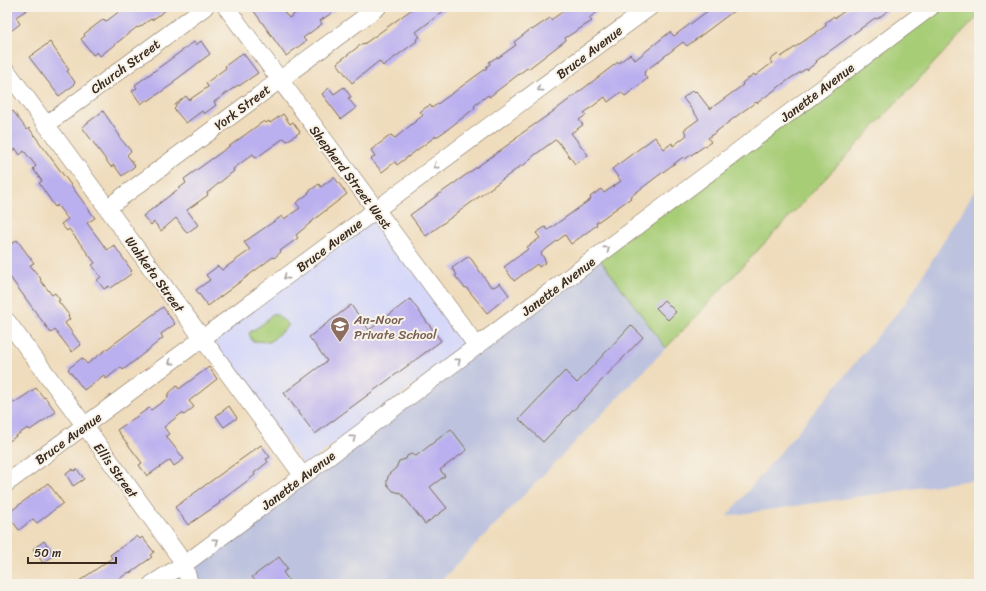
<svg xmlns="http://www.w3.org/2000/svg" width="986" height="591" font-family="Sriracha,sans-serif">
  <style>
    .built { fill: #d5d8f9 }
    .industrial { fill: #bdc3de }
    .green { fill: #a7cd77; stroke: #717c4a }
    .building { fill: #baafef }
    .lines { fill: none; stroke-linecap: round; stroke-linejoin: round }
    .minor-casing { stroke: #7a6855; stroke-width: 18 }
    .minor { stroke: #fff; stroke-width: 17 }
    .oneway { stroke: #a79f9a }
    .labels { text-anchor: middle; stroke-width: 4; stroke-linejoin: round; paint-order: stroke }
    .street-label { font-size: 13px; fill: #3b2a1e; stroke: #f7f3e8 }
    .education-label { font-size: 13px; fill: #785e54; stroke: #f7f3e8; text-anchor: start }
  </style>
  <rect width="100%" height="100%" fill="#f7f3e8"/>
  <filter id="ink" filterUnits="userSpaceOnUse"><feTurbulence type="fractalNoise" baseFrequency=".025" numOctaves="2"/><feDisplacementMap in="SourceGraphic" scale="8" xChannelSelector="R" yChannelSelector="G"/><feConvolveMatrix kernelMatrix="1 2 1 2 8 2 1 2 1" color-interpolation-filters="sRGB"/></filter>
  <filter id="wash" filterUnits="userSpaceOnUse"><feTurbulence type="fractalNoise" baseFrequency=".012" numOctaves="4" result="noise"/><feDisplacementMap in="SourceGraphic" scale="16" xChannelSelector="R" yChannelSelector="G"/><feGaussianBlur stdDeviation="0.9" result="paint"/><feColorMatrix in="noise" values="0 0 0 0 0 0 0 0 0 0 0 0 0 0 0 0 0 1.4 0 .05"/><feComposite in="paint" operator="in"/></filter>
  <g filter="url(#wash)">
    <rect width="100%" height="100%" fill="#efdcbc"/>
    <!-- built -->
    <polygon class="built" points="375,218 469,345 304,466 211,341"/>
    <!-- industrial -->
    <g class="industrial">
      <polygon points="979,184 979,479 727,516 906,302"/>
      <polygon points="599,258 666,348 438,584 181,584 177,578"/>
    </g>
    <!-- green -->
    <g class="green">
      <polygon points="942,7 979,7 979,15 666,348 599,258"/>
      <polygon points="272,314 276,314 289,325 270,342 252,341 249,333 264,323"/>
    </g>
    <g id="blocks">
      <!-- building -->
      <g class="building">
        <polygon points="7,7 31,7 16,17 20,24 7,34"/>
        <polygon points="125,7 170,7 152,20 151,19 138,28 137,27 100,56 97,52 93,55 81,39 85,36 84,34 104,19 105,21 108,20"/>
        <polygon points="251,7 280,7 289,18 304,7 340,7 320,21 322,24 303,38 306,41 286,56"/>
        <polygon points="415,7 449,7 416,32 420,37 416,39 417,41 383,66 379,61 352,83 337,63 363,43 364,44"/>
        <polygon points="569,7 604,7 589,18 592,21 565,38 566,40 528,69 527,68 489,97 488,95 474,106 475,108 448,129 438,136 436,136 397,165 395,162 382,172 371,159 375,156 371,150 391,135 395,138 422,116 423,115 420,112 425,108 430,105 432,108 487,68 486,67 490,64 489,62 497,57 498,58 516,45 514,42 531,29 532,30 550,18 551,20"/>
        <polygon points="713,7 739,7 687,46 683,42 644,72 645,73 644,74 647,79 625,96 621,92 608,102 605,97 584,113 586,115 579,120 583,125 571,133 588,155 575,164 557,140 555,140 532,157 523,166 522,165 518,168 426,236 410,215 516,139 515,138 554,111 618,62 619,63 630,54 635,60 670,32 674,36"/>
        <polygon points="850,7 893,7 877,19 875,18 816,61 817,62 807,70 806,69 791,78 757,103 756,102 742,112 708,138 711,142 685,159 683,157 630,197 631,198 596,223 597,225 571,244 565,235 541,253 546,262 539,267 537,264 514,281 504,267 528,249 527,247 540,238 536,233 545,227 548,230 591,199 590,197 601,189 604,193 621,181 612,169 655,137 664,149 672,143 673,146 687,135 684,130 699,119 683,98 693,90 695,92 696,91 710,109 743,85 742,83 754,74 755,76 772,63 770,60 778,54 781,57 827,25 825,23 834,16 835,18"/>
        <polygon points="201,41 210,54 173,82 174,83 148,101 147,99 141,104 132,91 137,88 135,85 194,42 196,45"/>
        <polygon points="50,42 69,70 67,71 75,82 73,84 74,85 59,96 29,57"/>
        <polygon points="243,53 258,73 239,86 238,85 214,102 216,105 204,114 202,111 186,123 174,109 176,107 175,105 186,96 189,100 208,87 206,83 226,68 225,66"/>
        <polygon points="344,87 351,97 348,98 356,108 341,119 322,94 329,88 334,94"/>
        <polygon points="13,111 27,130 29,128 95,218 87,223 107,250 114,245 132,271 130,272 131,274 111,288 109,286 104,289 97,280 101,277 92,265 95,263 69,229 67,231 61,224 68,219 57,205 55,207 39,183 42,181 33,169 36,166 24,151 20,155 16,149 11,152 7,147 7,116"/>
        <polygon points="103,111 120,136 119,137 131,151 127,155 135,166 122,176 114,165 111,167 82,127"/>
        <polygon points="283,114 290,124 293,122 300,132 287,141 284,138 256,158 253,154 233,169 234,171 207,193 208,195 187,210 198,225 187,233 176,218 161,231 154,222 151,225 143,216 186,183 184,179 209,161 264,121 266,123 269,121 270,123"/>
        <polygon points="334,177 347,194 321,214 296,235 298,238 280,251 281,252 274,258 273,257 208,306 196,290 210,280 206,275 218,266 222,270 250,250 244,242 282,216 284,219 300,208 296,203 309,193 308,192 319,184 321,187"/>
        <polygon points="17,240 34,263 30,265 41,279 40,280 52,295 55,293 60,300 58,301 69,315 68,316 70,319 65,323 81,345 72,352 55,330 51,333 7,273 7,247"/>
        <polygon points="469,256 491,287 492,286 494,287 500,283 509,295 487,313 466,287 465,288 455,276 457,275 452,268"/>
        <polygon points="410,299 441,341 315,434 284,393 327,361 309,337 351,305 369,330"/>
        <polygon points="664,300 676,312 668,320 656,308"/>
        <polygon points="163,307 175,324 161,334 163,338 123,370 121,367 106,379 104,375 84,390 68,369 82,358 87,364"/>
        <polygon points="631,325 643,337 543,442 519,419 565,371 577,383"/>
        <polygon points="209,367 217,379 189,401 194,407 184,415 182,413 164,427 169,434 166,436 184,459 174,466 170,460 147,476 139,465 142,463 117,430 149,408 151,410 169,397 167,395 177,386 179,389"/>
        <polygon points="36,388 44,398 45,397 56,412 30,430 28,428 20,433 7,443 7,393 14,403"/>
        <polygon points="229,406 237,418 224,427 216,416"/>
        <polygon points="451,429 467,450 440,470 445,476 430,487 447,508 425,524 401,493 393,491 387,484 387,480 389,474 396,468 399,461 406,459 407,456 411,454 416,456"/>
        <polygon points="261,445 270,457 266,459 268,462 254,473 255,475 250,479 219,502 220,503 188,525 175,507"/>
        <polygon points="73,469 74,471 77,469 84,479 73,486 66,474"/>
        <polygon points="48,483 63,503 37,523 33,519 19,530 7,514"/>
        <polygon points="137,536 140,539 142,537 154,552 150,555 152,557 130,573 129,572 112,584 75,584 112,558 110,555"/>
        <polygon points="44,541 55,555 43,563 33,549"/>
        <polygon points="279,557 288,569 283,572 291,584 258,584 252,577"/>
      </g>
    </g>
  </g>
  <g filter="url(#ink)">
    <use href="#blocks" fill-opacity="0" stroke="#7a6855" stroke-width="1"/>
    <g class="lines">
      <!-- minor casing -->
      <g class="minor-casing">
        <g id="minor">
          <polyline points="226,7 477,346"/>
          <polyline points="7,71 303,476"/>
          <polyline points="46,125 205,7"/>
          <polyline points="107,208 378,7"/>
          <polyline points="7,321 85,426 178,555 184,565 190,584"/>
          <polyline points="7,483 650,7"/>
          <polyline points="152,584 189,561 931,7"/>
        </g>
      </g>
      <!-- minor -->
      <use href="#minor" class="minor"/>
    </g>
    <!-- one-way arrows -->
    <defs><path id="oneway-chevron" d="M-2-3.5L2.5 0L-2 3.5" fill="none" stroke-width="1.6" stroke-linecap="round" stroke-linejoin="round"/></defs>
    <g class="oneway">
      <use href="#oneway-chevron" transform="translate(540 89) rotate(143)"/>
      <use href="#oneway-chevron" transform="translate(436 166) rotate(143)"/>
      <use href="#oneway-chevron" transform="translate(607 249) rotate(-37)"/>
      <use href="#oneway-chevron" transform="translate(286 277) rotate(144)"/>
      <use href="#oneway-chevron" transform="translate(458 361) rotate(-37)"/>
      <use href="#oneway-chevron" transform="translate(171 362) rotate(144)"/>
      <use href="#oneway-chevron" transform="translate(353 438) rotate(-37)"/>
      <use href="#oneway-chevron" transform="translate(216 541) rotate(-37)"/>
    </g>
  </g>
  <!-- icons -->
  <defs>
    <g id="school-pin" transform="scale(1)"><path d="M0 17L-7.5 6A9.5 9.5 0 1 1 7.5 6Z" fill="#8d6e63" stroke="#f7f3e8"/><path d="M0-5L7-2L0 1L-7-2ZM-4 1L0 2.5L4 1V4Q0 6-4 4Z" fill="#fff"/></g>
  </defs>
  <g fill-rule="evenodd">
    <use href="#school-pin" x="340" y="326"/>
  </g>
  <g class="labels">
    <!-- street labels -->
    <g class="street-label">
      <text transform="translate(589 52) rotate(-37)" y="5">Bruce Avenue</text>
      <text transform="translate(125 66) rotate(-36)" y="5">Church Street</text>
      <text transform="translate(817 92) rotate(-37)" y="5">Janette Avenue</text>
      <text transform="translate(242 107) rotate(-37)" y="5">York Street</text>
      <text transform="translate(351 177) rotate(53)" y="5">Shepherd Street West</text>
      <text transform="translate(329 245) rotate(-37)" y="5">Bruce Avenue</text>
      <text transform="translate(155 274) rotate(54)" y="5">Wahketa Street</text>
      <text transform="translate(558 286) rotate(-37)" y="5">Janette Avenue</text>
      <text transform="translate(68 438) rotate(-36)" y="5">Bruce Avenue</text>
      <text transform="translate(116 470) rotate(54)" y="5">Ellis Street</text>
      <text transform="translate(298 480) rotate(-37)" y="5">Janette Avenue</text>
    </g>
    <!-- education labels -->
    <g class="education-label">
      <text x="354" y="324">An-Noor<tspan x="354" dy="15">Private School</tspan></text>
    </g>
  </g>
  <!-- margin -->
  <rect width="986" height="591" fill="none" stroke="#f7f3e8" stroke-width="24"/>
  <!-- scale -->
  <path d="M28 557v6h88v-6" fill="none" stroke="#3b2a1e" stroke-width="2"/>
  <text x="34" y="557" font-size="12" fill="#3b2a1e" stroke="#f7f3e8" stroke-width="3" paint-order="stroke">50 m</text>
</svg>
